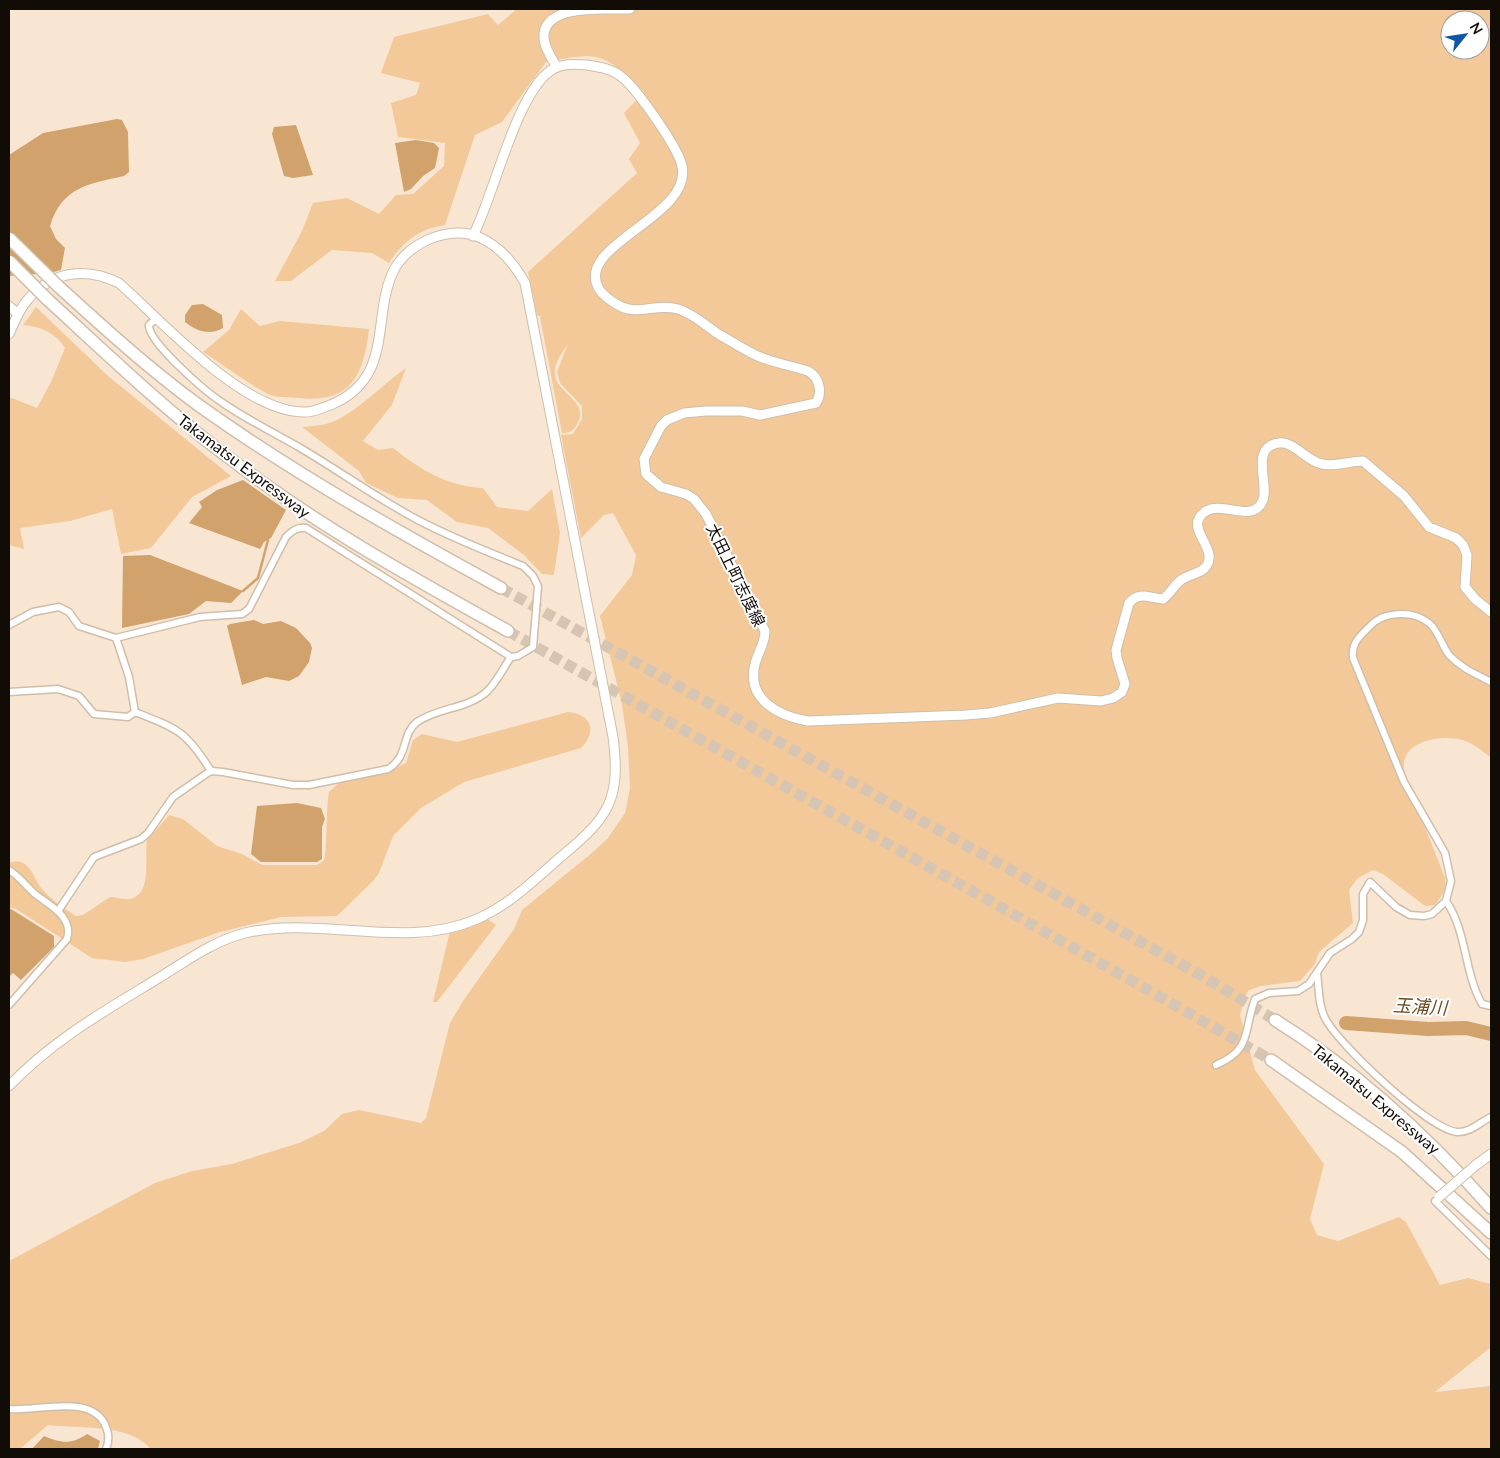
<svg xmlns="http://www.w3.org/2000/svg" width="1500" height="1458" font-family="Lato,'Noto Sans JP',sans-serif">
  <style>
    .green { fill: #f3c999; fill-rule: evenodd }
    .water { fill: #d1a26b }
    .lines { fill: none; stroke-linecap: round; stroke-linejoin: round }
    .stream { stroke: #d1a26b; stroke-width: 2.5 }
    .river { stroke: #d1a26b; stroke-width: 14 }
    .highway-tunnel { stroke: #d6c5b3; stroke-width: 11; stroke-dasharray: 11 5.5; stroke-linecap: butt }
    .street-casing { stroke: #cfbeaa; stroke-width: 9 }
    .secondary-casing { stroke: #cfbeaa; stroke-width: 11 }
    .highway-casing { stroke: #cfbeaa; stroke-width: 14 }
    .street { stroke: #fff; stroke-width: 6 }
    .secondary { stroke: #fff; stroke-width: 9 }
    .highway { stroke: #fff; stroke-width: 11 }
    .secondary-bridge-casing { stroke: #cfbeaa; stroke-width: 11; stroke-linecap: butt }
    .highway-bridge-casing { stroke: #cfbeaa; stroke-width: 14; stroke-linecap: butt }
    .secondary-bridge { stroke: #fff; stroke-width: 9 }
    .highway-bridge { stroke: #fff; stroke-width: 11 }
    .labels { text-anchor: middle; stroke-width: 4; stroke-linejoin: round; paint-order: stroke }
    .street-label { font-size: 16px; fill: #120c06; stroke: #fff }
    .water-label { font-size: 18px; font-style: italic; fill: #6b4a21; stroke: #fff }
  </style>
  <rect width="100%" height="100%" fill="#f8e6d2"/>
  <!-- green -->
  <g class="green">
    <path d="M517,9h974v749c-8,-7 -18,-15 -29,-18 -16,-5 -48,-1 -56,16 -4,7 -2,16 0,23l39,99c2,11 -3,18 -10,27l-10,1 -42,-32 -10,-4 -15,8 -9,12 4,33 -34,29 -4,12 -15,17 -39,5 -12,4 -4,7 -5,18 15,55 69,94 -14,55 7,16 21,6 61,-24 7,5 34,63 28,-7 23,6v63l-56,45 56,-6v63h-1340c-22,-26 -72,-20 -103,-24l-28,24h-11v-188l146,-78 37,-12 40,-7 67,-21 25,-12 18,-17 17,-4 62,13 5,-5 24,-95 13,-22 51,-72 8,-19 71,-58 15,-14 17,-25 5,-25 -2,-41 -6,-43 -22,-88 32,-41 4,-20 -23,-42 -9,2 -23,23 -20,-103 12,-1 9,-15v-13l-22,-23 -3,-11 11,-28c-6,9 -15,20 -13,32 4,19 35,26 22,48 -3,7 -8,9 -15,9l-22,-116h2l-5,-2 -9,-43 109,-99 -8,-14 11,-16 -16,-30 20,-21c-40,-39 -43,-41 -98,-30l-44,60 -27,13 -30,90c-26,4 -42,16 -56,38l-17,-10 -40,-3 -41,31h-16l27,-50 11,-28 34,-5 32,16 17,-19 17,-1 31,-28 1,-23 -47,-6 -7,-34 25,-8 4,-12 -39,-10 13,-36 94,-23 10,11zM1450,20h30v30h-30z"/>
    <path d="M36,307l72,69 123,100 -39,21 -41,51 -30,6 -9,-45 -42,12 -50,7 4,21 -15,-4v-148l28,11 14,-26 14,-34c-9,-15 -25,-22 -42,-23z"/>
    <path d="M241,309l19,17 20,-5 89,8c-5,46 -18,75 -71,69 -9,-1 -22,0 -30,-4 -23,-12 -44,-29 -65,-42l26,-22z"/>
    <path d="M406,368l-14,37 -29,36 15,9 15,-2c28,22 53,38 90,40l14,19 31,4 24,-22 8,44 -6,42 -12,-1 -18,-19 -36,-27 -31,-6 -30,-22 -29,-2 -32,-15 -7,-12 -57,-44c8,-1 19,-1 27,-4 24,-7 55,-40 77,-55z"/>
    <path d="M568,712c23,2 30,19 13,36l-117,34 -43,26 -28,28 -14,37 -6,8 -36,35 -56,1 -61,15 -77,27 -18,3 -33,-4 -76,-49 -7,-2v-44c21,-7 23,14 33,26 8,10 23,20 34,27l7,-1 27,-18c6,0 13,3 19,2 24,-3 15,-42 18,-59l22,-25 14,4 34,27 25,8 20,11h55c2,-1 5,-3 7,-5 3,-5 2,-55 5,-68l10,-9 48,-10 19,-10 7,-23 9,-6 35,8z"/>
    <polygon points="486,918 496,925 437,1002 433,1002 450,931"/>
  </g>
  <!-- water -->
  <g class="water">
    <path d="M117,119l5,1 6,12 1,40 -5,4c-36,8 -62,11 -74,50l6,13 9,9 -4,22 -11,3 -41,3v-121l34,-22z"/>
    <polygon points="296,125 313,175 293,178 284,176 272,134 274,127"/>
    <polygon points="416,140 434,143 439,148 435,168 423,176 411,189 404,192 395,143"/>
    <path d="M203,304l19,11 1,13c-13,8 -27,3 -38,-6v-7l7,-10z"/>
    <polygon points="243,480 286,510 271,538 264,542 260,549 189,523 202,507 199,502 217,490"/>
    <polygon points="150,555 243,591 231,603 206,601 189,614 122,628 123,556"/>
    <polygon points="254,620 263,624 281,621 296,628 310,643 312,648 309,662 299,676 289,681 266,677 242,685 227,626 230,624"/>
    <polygon points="297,803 321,808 325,819 322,827 322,859 317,862 261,862 251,854 257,806"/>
    <polygon points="11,909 54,936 54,947 21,980 13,973 9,977 9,910"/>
    <path d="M87,1434l13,7 -2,8h-66l12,-13c17,7 27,9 43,-2z"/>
  </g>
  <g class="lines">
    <!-- stream -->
    <polyline class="stream" points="243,591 258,578 268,540"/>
    <!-- river -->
    <polyline class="river" points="1346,1023 1428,1029 1466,1028 1491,1034"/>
    <!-- highway-tunnel -->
    <g class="highway-tunnel">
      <polyline points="501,588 1206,978 1275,1020"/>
      <path d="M508,631c254,144 510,284 763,429"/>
    </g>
    <!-- street casing -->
    <g class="street-casing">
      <g id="street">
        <path d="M9,625l24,-13 26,-5 10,5 10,14 37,12 84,-21 42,-3 7,-5 37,-72c6,-6 11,-10 20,-9l205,129 7,-1 15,-9 5,-61 -5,-10 -10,-10c-35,-14 -71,-28 -105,-46 -40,-21 -77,-48 -116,-71 -27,-16 -57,-30 -82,-48 -15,-10 -72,-59 -71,-76l8,-7"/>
        <path d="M116,638l13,39 6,35c43,17 51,19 76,59"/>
        <polyline points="9,692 58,689 79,696 94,714 128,717 135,712"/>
        <path d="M9,870c10,6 17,16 26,24 14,11 39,23 32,45l-58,66"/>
        <path d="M1446,901c21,30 18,72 36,103l9,2"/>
        <path d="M58,911l36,-54 47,-18 7,-6 25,-36 33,-23 5,-3 12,1 70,13h16l79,-16c21,-12 13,-35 29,-47 20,-14 48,-13 67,-28 11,-8 19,-26 27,-37"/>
        <path d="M1317,973c2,14 1,32 8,45 13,26 103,111 132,114 13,1 23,-10 34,-15"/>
        <path d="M1216,1065c37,-16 27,-34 39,-66l14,-6 29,-2 11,-7 21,-31 22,-14 7,-7 4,-12v-26l7,-12 26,25 14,8 14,1 8,-2 14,-13 5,-20 -6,-28 -41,-71 -51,-124c-2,-15 7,-22 17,-32 14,-15 43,-16 59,-3 9,7 13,23 20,32 12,13 27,19 42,27"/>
        <polyline points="1435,1201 1491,1256"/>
        <path d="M9,1409c27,3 84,-17 97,18 3,7 3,15 0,22"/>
      </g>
    </g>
    <!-- secondary casing -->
    <g class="secondary-casing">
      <g id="secondary">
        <path d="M557,67c-5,-8 -12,-18 -13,-28 -3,-37 64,-29 86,-30"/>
        <path d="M473,236c21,-41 43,-141 77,-165 11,-8 25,-7 37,-6 13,2 26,4 36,13 15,13 55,69 59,88 11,51 -109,79 -83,123 3,5 8,9 14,13 24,17 40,0 65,7 16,5 28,17 42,26 13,7 27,17 40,22 15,6 32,9 48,14 11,6 15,21 8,32l-56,12 -18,-4h-36l-22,2 -17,7 -6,6 -17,33 2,15 15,13 25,7 8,5 12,15 59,117c0,13 -7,21 -10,33 -9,36 24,52 53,57l158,-6 24,-2 68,-15 43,3 12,-3 9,-6 3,-8 -8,-26 -1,-8 13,-47c10,-12 20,-5 34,-4 7,-5 11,-14 18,-19 8,-6 21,-6 26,-15 11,-18 -25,-38 -1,-54 17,-10 46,12 56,-9 9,-16 -14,-55 17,-59 15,-2 27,18 43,21 13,3 27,-3 41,-3l41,35 25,31 27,11 7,7 4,10 -2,32 10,12 16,13"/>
        <polyline points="9,306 18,314"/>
        <path d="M9,334c5,-11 9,-22 16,-31 25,-32 60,-37 94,-20 45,40 125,130 186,129 10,0 23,-6 32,-10 56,-28 35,-85 56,-130 13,-29 59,-49 88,-34 19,9 34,27 44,45l88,454c8,62 -4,80 -50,118 -27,23 -53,50 -86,64 -73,32 -156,-4 -232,14 -32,8 -60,29 -88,46 -54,33 -104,61 -148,107"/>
        <polyline points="1476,1165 1491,1154"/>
      </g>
    </g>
    <!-- highway casing -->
    <g class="highway-casing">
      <g id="highway">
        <path d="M58,286c45,41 90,82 139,118 96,69 200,127 304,184"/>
        <path d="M47,299c60,55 119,112 185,161 86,66 181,118 276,171"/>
        <path d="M1275,1020c79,49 154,118 216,188"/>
        <polyline points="1271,1060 1402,1152 1491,1233"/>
      </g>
    </g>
    <!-- street -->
    <use href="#street" class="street"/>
    <!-- secondary -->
    <use href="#secondary" class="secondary"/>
    <!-- highway -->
    <use href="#highway" class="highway"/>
    <!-- secondary-bridge casing -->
    <g class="secondary-bridge-casing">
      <polyline id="secondary-bridge" points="1439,1197 1476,1165"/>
    </g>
    <!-- highway-bridge casing -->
    <g class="highway-bridge-casing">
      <g id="highway-bridge">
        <polyline points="9,238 58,286"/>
        <polyline points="9,261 47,299"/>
      </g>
    </g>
    <!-- secondary-bridge -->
    <use href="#secondary-bridge" class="secondary-bridge"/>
    <!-- highway-bridge -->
    <use href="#highway-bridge" class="highway-bridge"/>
  </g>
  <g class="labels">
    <!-- street labels -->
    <g class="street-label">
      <text transform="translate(244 466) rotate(37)" y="6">Takamatsu Expressway</text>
      <text transform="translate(736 575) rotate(64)" y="6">太田上町志度線</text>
      <text transform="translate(1376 1099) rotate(40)" y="6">Takamatsu Expressway</text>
    </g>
    <!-- water labels -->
    <g class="water-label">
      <text transform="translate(1420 1007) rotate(3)" y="6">玉浦川</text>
    </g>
  </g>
  <!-- border -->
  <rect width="1500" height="1458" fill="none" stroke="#120c06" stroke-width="20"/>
  <!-- north arrow -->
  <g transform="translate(1465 35) rotate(60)"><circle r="24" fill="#ffffff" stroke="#a09e9b"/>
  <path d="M0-4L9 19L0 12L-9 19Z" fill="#1256a6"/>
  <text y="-8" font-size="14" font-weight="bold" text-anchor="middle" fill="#120c06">N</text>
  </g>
</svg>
